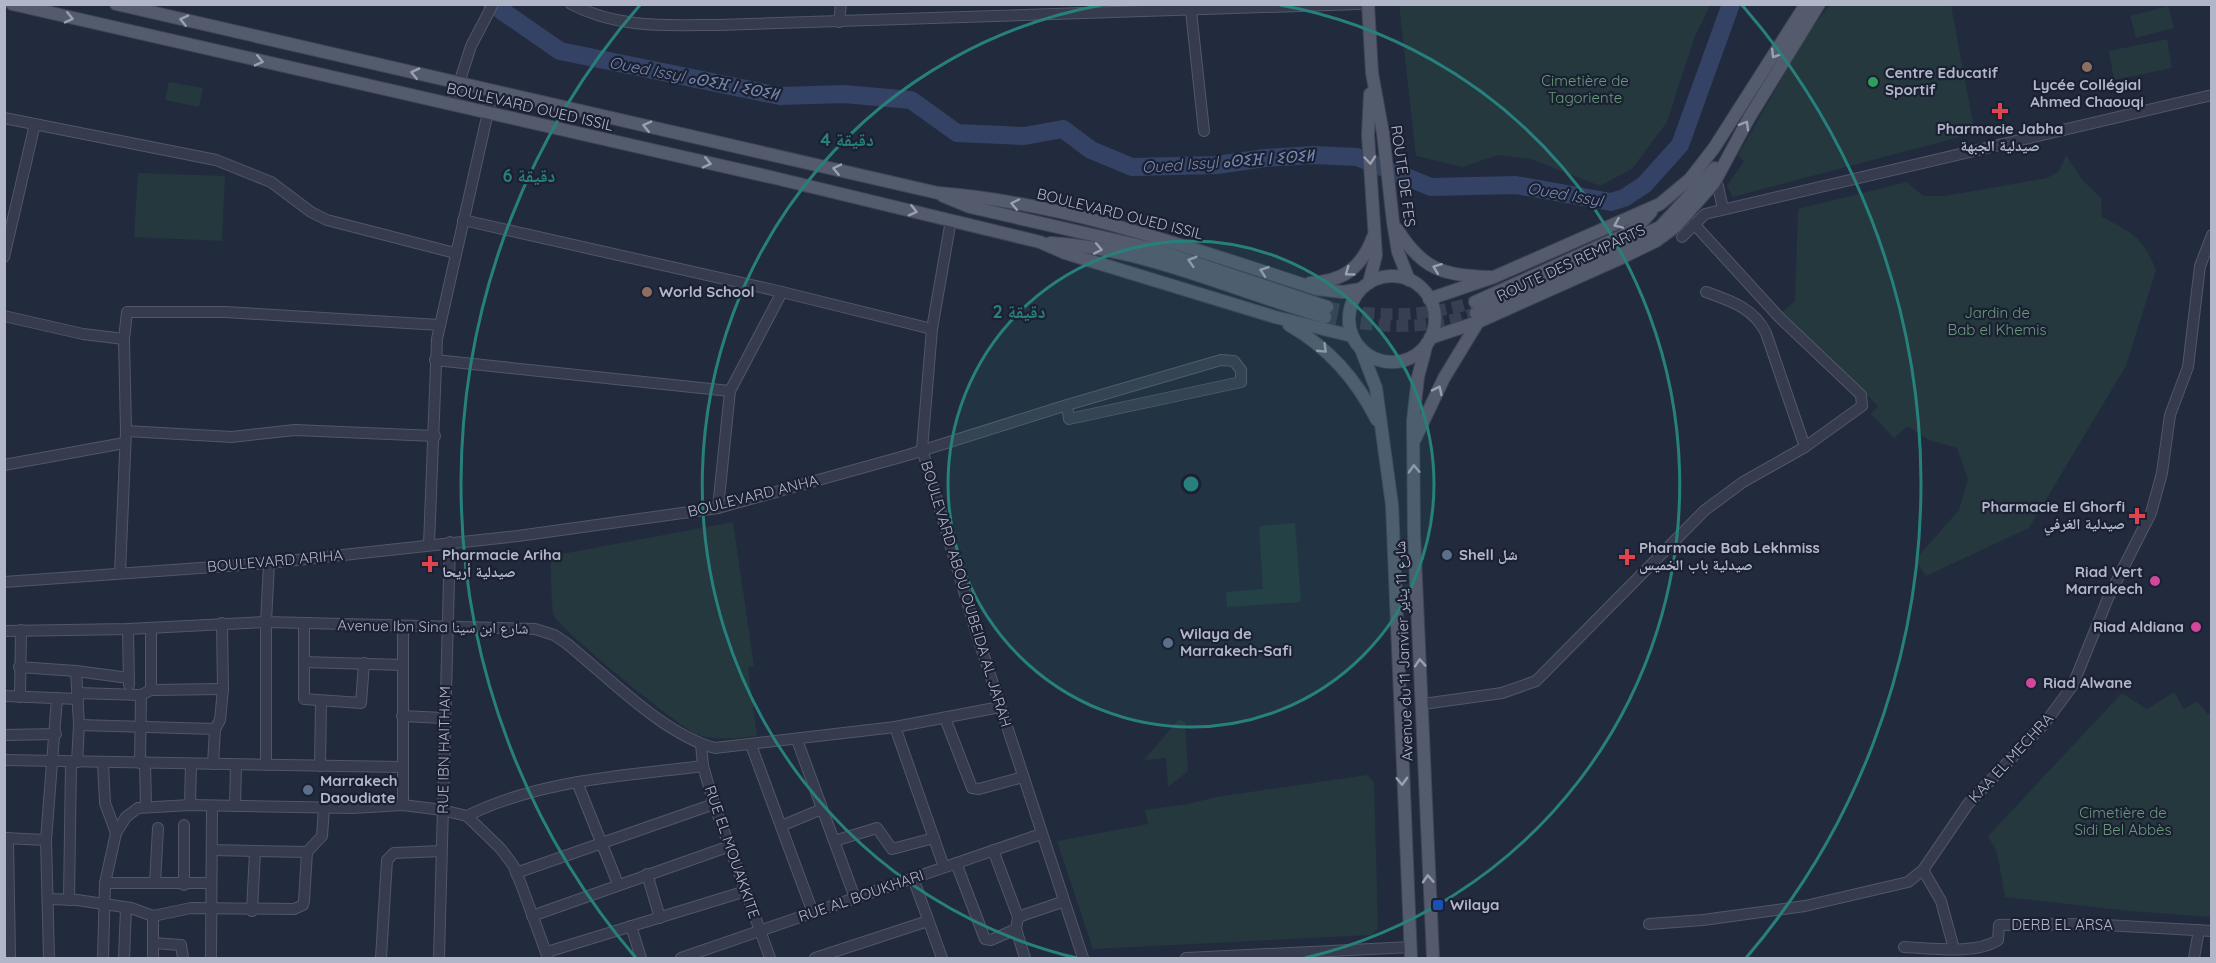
<svg xmlns="http://www.w3.org/2000/svg" width="2216" height="963" font-family="Quicksand,'Noto Naskh Arabic','Noto Sans Tifinagh',sans-serif">
  <style>
    .green { fill: #24383e }
    .lines { fill: none; stroke-linecap: round; stroke-linejoin: round }
    .river { stroke: #344365; stroke-width: 18 }
    .major-tunnel { stroke: #373f52; stroke-width: 12; stroke-dasharray: 12 6; stroke-linecap: butt }
    .minor-casing { stroke: #515768; stroke-width: 12 }
    .major-casing { stroke: #3f4556; stroke-width: 14 }
    .minor { stroke: #363c4d; stroke-width: 10 }
    .major { stroke: #535b6d; stroke-width: 12 }
    .oneway { stroke: #9aa0b2 }
    .ring { fill: none; stroke: #27807c; stroke-width: 3 }
    .education-dot { fill: #8d6e63; stroke: #1b2132; stroke-width: 2 }
    .leisure-dot { fill: #2e9e5b; stroke: #1b2132; stroke-width: 2 }
    .health-dot { fill: #e0444e; stroke: #1b2132; stroke-width: 2 }
    .service-dot { fill: #5c6f8a; stroke: #1b2132; stroke-width: 2 }
    .hotel-dot { fill: #d1479c; stroke: #1b2132; stroke-width: 2 }
    .transit-dot { fill: #1a4fb4; stroke: #1b2132; stroke-width: 2 }
    .labels { text-anchor: middle; stroke-width: 4.5; stroke-linejoin: round; paint-order: stroke }
    .poi-label { font-size: 15px; font-weight: bold; fill: #b1b7c9; stroke: #1b2132; text-anchor: start }
    .park-label { font-size: 15px; fill: #679b79; stroke: #1b2132 }
    .street-label { font-size: 15px; fill: #b1b7c9; stroke: #1b2132 }
    .water-label { font-size: 16px; font-style: italic; fill: #7789b2; stroke: #1b2132 }
    .centre { fill: #27807c; stroke: #1b2132; stroke-width: 3 }
    .ring-label { font-size: 18px; text-anchor: middle; font-weight: bold; fill: #27807c; stroke: #1b2132; stroke-width: 4.5; stroke-linejoin: round; paint-order: stroke }
  </style>
  <rect width="100%" height="100%" fill="#222a3d"/>
  <!-- green -->
  <g class="green">
    <polygon points="1399,5 1399,4 1710,5 1694,39 1667,122 1632,169 1600,186 1531,159 1499,155 1462,167 1416,156"/>
    <polygon points="1830,5 1951,5 1975,133 1733,197 1727,186 1744,161 1738,155 1809,31"/>
    <polygon points="2168,6 2174,28 2136,38 2130,16"/>
    <polygon points="2167,39 2172,68 2114,80 2109,51"/>
    <polygon points="169,82 203,88 199,107 165,100"/>
    <path d="M2066,155l17,26 18,17 1,19c31,16 40,19 54,53l-30,96 -97,162 -103,48 -11,-16 44,-50 9,-31 -11,-31 -28,-8 -21,-14 -14,12 -23,-24 7,-8 -96,-94 13,-11 3,-92 109,-27 16,14h22l102,-18 12,-7z"/>
    <polygon points="138,173 225,176 222,241 134,237"/>
    <path d="M733,522l21,144 -6,2 9,68c-19,2 -40,5 -59,-1 -16,-5 -138,-106 -144,-119 -3,-9 -3,-48 -3,-60z"/>
    <polygon points="1295,523 1301,602 1227,607 1226,592 1263,589 1259,526"/>
    <polygon points="2174,692 2184,709 2197,701 2208,714 2211,712 2211,917 2129,911 2005,897 1997,852 1988,836 2122,693 2147,709"/>
    <polygon points="1179,719 1185,722 1188,771 1168,787 1166,758 1144,760"/>
    <polygon points="1367,775 1374,782 1378,928 1371,935 1093,949 1057,841 1148,824 1145,810 1188,804 1216,797"/>
  </g>
  <g class="lines">
    <!-- river -->
    <polyline class="river" points="492,4 560,51 780,96 844,94 911,100 957,133 1024,136 1063,129 1091,150 1132,167 1217,165 1265,158 1313,155 1357,157 1431,187 1516,185 1611,202 1624,198 1644,185 1680,145 1731,4"/>
    <!-- major-tunnel -->
    <g class="major-tunnel">
      <path d="M1327,307c52,11 97,10 148,-5"/>
      <path d="M1325,317c51,11 101,14 151,-4"/>
    </g>
    <!-- minor casing -->
    <g class="minor-casing">
      <g id="minor">
        <path d="M571,4c47,25 97,21 148,21l640,-21"/>
        <polyline points="1191,11 1204,131"/>
        <polyline points="839,22 841,4"/>
        <polyline points="452,105 471,46 493,4"/>
        <polyline points="4,118 216,160 271,182 311,212 327,220 455,253"/>
        <polyline points="1714,183 1718,186 1723,209"/>
        <polyline points="463,220 782,292 932,329"/>
        <polyline points="951,220 932,329 922,449 977,635 1083,958"/>
        <polyline points="1682,237 1705,214 2212,95"/>
        <polyline points="4,257 35,124"/>
        <path d="M1706,292c25,9 48,16 60,41l39,114"/>
        <polyline points="4,316 83,334 124,339"/>
        <polyline points="435,360 730,391"/>
        <polyline points="126,431 232,437 295,430 435,436"/>
        <polyline points="4,465 124,443"/>
        <polyline points="718,508 730,391 782,292"/>
        <polyline points="429,545 437,339 493,90"/>
        <polyline points="120,573 126,431 124,339 127,312 225,312 440,325"/>
        <polyline points="4,582 269,563 518,536 718,508 908,455 1067,405 1221,360 1234,361 1241,370 1241,382 1069,419 1067,405"/>
        <polyline points="304,625 304,699 361,703 364,663"/>
        <polyline points="128,629 129,685"/>
        <path d="M4,631l124,-2 138,-7 269,7 19,6 12,8c41,33 98,92 149,105l180,-21 105,-20"/>
        <polyline points="304,662 403,665"/>
        <polyline points="19,667 76,671 129,678"/>
        <polyline points="76,671 79,725 77,762"/>
        <polyline points="151,690 151,628"/>
        <polyline points="78,693 141,695 151,690 223,689"/>
        <polyline points="4,696 78,699"/>
        <polyline points="20,697 21,630"/>
        <polyline points="1423,704 1502,693 1536,681 1705,510 1743,482 1805,447 1862,406 1861,395 1779,317 1694,224"/>
        <polyline points="402,716 443,718"/>
        <polyline points="945,718 972,788 979,789 1023,777"/>
        <polyline points="79,725 215,729"/>
        <polyline points="895,727 944,867"/>
        <polyline points="4,735 56,734"/>
        <polyline points="797,740 855,898"/>
        <polyline points="701,744 703,766 714,804 770,958"/>
        <polyline points="751,745 813,913"/>
        <polyline points="4,760 401,767"/>
        <polyline points="103,763 105,803 116,833"/>
        <polyline points="140,763 141,695"/>
        <polyline points="145,763 146,806"/>
        <polyline points="213,764 215,729 220,720 223,689 222,623"/>
        <polyline points="266,765 266,622 269,563"/>
        <polyline points="320,766 321,702"/>
        <polyline points="577,782 618,884"/>
        <polyline points="190,805 191,764"/>
        <polyline points="403,805 403,627"/>
        <polyline points="235,806 236,765"/>
        <path d="M467,816c72,-36 156,-40 236,-50"/>
        <polyline points="184,825 184,885"/>
        <polyline points="781,826 822,809"/>
        <polyline points="4,838 46,840"/>
        <polyline points="8,838 10,958"/>
        <polyline points="834,841 877,828 892,849 934,838"/>
        <polyline points="212,850 307,852"/>
        <polyline points="993,850 1018,917 1016,929 1025,958"/>
        <polyline points="956,863 985,939 991,940 1016,929"/>
        <polyline points="1923,870 1941,901 1954,949"/>
        <polyline points="516,873 714,804"/>
        <polyline points="647,874 660,918"/>
        <polyline points="913,878 942,958"/>
        <polyline points="105,883 211,883"/>
        <polyline points="155,883 158,828"/>
        <polyline points="49,899 77,900 131,908 153,916 191,908 294,909 303,905 304,901 307,852 322,836 324,808"/>
        <polyline points="69,900 71,762"/>
        <polyline points="252,911 255,851"/>
        <polyline points="532,916 730,846"/>
        <polyline points="1018,917 1062,902"/>
        <polyline points="1649,924 1703,920 1805,906 1908,882 1923,870 1968,804 2045,723 2073,685 2108,598 2151,513 2162,473 2170,415 2188,367 2200,266 2212,235"/>
        <polyline points="631,926 641,958"/>
        <polyline points="153,943 181,945 183,958"/>
        <path d="M1904,947c26,1 72,8 94,-7l1,-15 88,-1 125,7"/>
        <polyline points="547,952 746,891"/>
        <polyline points="49,958 46,840 57,698"/>
        <polyline points="103,958 105,883 116,833 126,817 138,808 190,805 352,808 403,805 442,810 467,816 501,849 513,865 521,884 548,958"/>
        <polyline points="124,958 126,908"/>
        <polyline points="153,958 153,916"/>
        <polyline points="211,958 212,806"/>
        <polyline points="381,958 387,860 394,853 441,851"/>
        <polyline points="439,958 450,542"/>
        <polyline points="681,958 1041,834"/>
        <polyline points="815,958 928,921"/>
        <polyline points="1186,958 1411,947"/>
        <polyline points="2194,958 2199,930"/>
      </g>
    </g>
    <!-- major casing -->
    <g class="major-casing">
      <g id="major">
        <polyline points="12,4 775,178 1040,242 1065,253 1275,317 1352,336"/>
        <path d="M116,4l822,189c130,10 255,56 379,96l26,3 18,-3"/>
        <polyline points="1368,4 1372,73 1383,133 1393,222 1398,252 1409,280"/>
        <polyline points="943,196 970,207 1150,248 1327,307"/>
        <path d="M1397,229c26,42 47,46 93,48"/>
        <path d="M1050,243c95,5 185,48 275,74"/>
        <circle cx="1392" cy="319" r="43"/>
        <path d="M1310,283c33,-2 51,-14 63,-46"/>
        <polyline points="1369,283 1376,255 1368,135 1370,94"/>
        <polyline points="1429,299 1494,277 1660,204 1690,179 1714,148 1806,4"/>
        <polyline points="1475,302 1622,236 1640,224 1651,212"/>
        <polyline points="1476,313 1660,227 1715,168"/>
        <path d="M1289,325c40,23 67,54 88,95"/>
        <polyline points="1430,338 1478,322 1621,258 1656,241 1675,227 1714,183 1749,118 1819,4"/>
        <polyline points="1427,343 1418,377 1413,421 1414,535 1433,958"/>
        <polyline points="1361,349 1376,388 1392,505 1411,958"/>
        <polyline points="1415,439 1444,378 1478,322"/>
      </g>
    </g>
    <!-- minor -->
    <use href="#minor" class="minor"/>
    <!-- major -->
    <use href="#major" class="major"/>
  </g>
  <!-- one-way arrows -->
  <defs><path id="oneway-chevron" d="M-2-3.5L2.5 0L-2 3.5" fill="none" stroke-width="1.6" stroke-linecap="round" stroke-linejoin="round" transform="scale(1.5)"/></defs>
  <g class="oneway">
    <use href="#oneway-chevron" transform="translate(69 18) rotate(13)"/>
    <use href="#oneway-chevron" transform="translate(184 20) rotate(-167)"/>
    <use href="#oneway-chevron" transform="translate(1775 54) rotate(122)"/>
    <use href="#oneway-chevron" transform="translate(259 61) rotate(13)"/>
    <use href="#oneway-chevron" transform="translate(415 73) rotate(-167)"/>
    <use href="#oneway-chevron" transform="translate(1745 125) rotate(-60)"/>
    <use href="#oneway-chevron" transform="translate(647 126) rotate(-167)"/>
    <use href="#oneway-chevron" transform="translate(1370 160) rotate(85)"/>
    <use href="#oneway-chevron" transform="translate(707 163) rotate(13)"/>
    <use href="#oneway-chevron" transform="translate(837 169) rotate(-167)"/>
    <use href="#oneway-chevron" transform="translate(1015 204) rotate(-168)"/>
    <use href="#oneway-chevron" transform="translate(913 211) rotate(14)"/>
    <use href="#oneway-chevron" transform="translate(1618 224) rotate(157)"/>
    <use href="#oneway-chevron" transform="translate(1098 249) rotate(11)"/>
    <use href="#oneway-chevron" transform="translate(1192 261) rotate(-163)"/>
    <use href="#oneway-chevron" transform="translate(1437 268) rotate(-159)"/>
    <use href="#oneway-chevron" transform="translate(1264 271) rotate(-161)"/>
    <use href="#oneway-chevron" transform="translate(1349 272) rotate(144)"/>
    <use href="#oneway-chevron" transform="translate(1323 349) rotate(44)"/>
    <use href="#oneway-chevron" transform="translate(1438 390) rotate(-64)"/>
    <use href="#oneway-chevron" transform="translate(1414 469) rotate(-92)"/>
    <use href="#oneway-chevron" transform="translate(1420 663) rotate(-94)"/>
    <use href="#oneway-chevron" transform="translate(1402 781) rotate(88)"/>
    <use href="#oneway-chevron" transform="translate(1428 879) rotate(-93)"/>
  </g>
  <!-- distance rings -->
  <circle cx="1191" cy="484" r="243" fill="#27807c" fill-opacity=".12"/>
  <g class="ring">
    <circle cx="1191" cy="484" r="243"/>
    <path d="M1077 958A487 487 0 0 1 1102 5M1280 5A487 487 0 0 1 1305 958"/>
    <path d="M636 958A730 730 0 0 1 640 5M1742 5A730 730 0 0 1 1746 958"/>
  </g>
  <!-- markers -->
  <g class="education-dot">
    <circle cx="2087" cy="67" r="6"/>
    <circle cx="647" cy="292" r="6"/>
  </g>
  <circle class="leisure-dot" cx="1873" cy="82" r="6"/>
  <g class="health-dot">
    <path d="M1997 102h6v6h6v6h-6v6h-6v-6h-6v-6h6z"/>
    <path d="M2134 507h6v6h6v6h-6v6h-6v-6h-6v-6h6z"/>
    <path d="M1624 548h6v6h6v6h-6v6h-6v-6h-6v-6h6z"/>
    <path d="M427 555h6v6h6v6h-6v6h-6v-6h-6v-6h6z"/>
  </g>
  <g class="service-dot">
    <circle cx="1447" cy="555" r="6"/>
    <circle cx="1168" cy="643" r="6"/>
    <circle cx="308" cy="790" r="6"/>
  </g>
  <g class="hotel-dot">
    <circle cx="2155" cy="581" r="6"/>
    <circle cx="2196" cy="627" r="6"/>
    <circle cx="2031" cy="683" r="6"/>
  </g>
  <rect class="transit-dot" x="1432" y="899" width="12" height="12" rx="3"/>
  <g class="labels">
    <!-- poi labels -->
    <g class="poi-label">
      <text x="1885" y="78">Centre Educatif<tspan x="1885" dy="17">Sportif</tspan></text>
      <text x="2087" y="90" text-anchor="middle">Lycée Collégial<tspan x="2087" dy="17">Ahmed Chaouqi</tspan></text>
      <text x="2000" y="134" text-anchor="middle">Pharmacie Jabha<tspan x="2000" dy="17">صيدلية الجبهة</tspan></text>
      <text x="659" y="297">World School</text>
      <text x="2125" y="512" text-anchor="end">Pharmacie El Ghorfi<tspan x="2125" dy="17">صيدلية الغرفي</tspan></text>
      <text x="1639" y="553">Pharmacie Bab Lekhmiss<tspan x="1639" dy="17">صيدلية باب الخميس</tspan></text>
      <text x="442" y="560">Pharmacie Ariha<tspan x="442" dy="17">صيدلية أريحا</tspan></text>
      <text x="1459" y="560">Shell شل</text>
      <text x="2143" y="577" text-anchor="end">Riad Vert<tspan x="2143" dy="17">Marrakech</tspan></text>
      <text x="2184" y="632" text-anchor="end">Riad Aldiana</text>
      <text x="1180" y="639">Wilaya de<tspan x="1180" dy="17">Marrakech-Safi</tspan></text>
      <text x="2043" y="688">Riad Alwane</text>
      <text x="320" y="786">Marrakech<tspan x="320" dy="17">Daoudiate</tspan></text>
      <text x="1450" y="910">Wilaya</text>
    </g>
    <!-- park labels -->
    <g class="park-label">
      <text x="1585" y="86">Cimetière de<tspan x="1585" dy="17">Tagoriente</tspan></text>
      <text x="1997" y="318">Jardin de<tspan x="1997" dy="17">Bab el Khemis</tspan></text>
      <text x="2123" y="818">Cimetière de<tspan x="2123" dy="17">Sidi Bel Abbès</tspan></text>
    </g>
    <!-- street labels -->
    <g class="street-label">
      <text transform="translate(530 107) rotate(13)" y="5">BOULEVARD OUED ISSIL</text>
      <text transform="translate(1403 176) rotate(82)" y="5">ROUTE DE FES</text>
      <text transform="translate(1120 214) rotate(14)" y="5">BOULEVARD OUED ISSIL</text>
      <text transform="translate(1571 263) rotate(-25)" y="5">ROUTE DES REMPARTS</text>
      <text transform="translate(753 496) rotate(-14)" y="5">BOULEVARD ANHA</text>
      <text transform="translate(275 561) rotate(-5)" y="5">BOULEVARD ARIHA</text>
      <text transform="translate(966 594) rotate(73)" y="5">BOULEVARD ABOU OUBEIDA AL JARAH</text>
      <text transform="translate(433 627) rotate(1)" y="5">Avenue Ibn Sina شارع ابن سينا</text>
      <text transform="translate(1404 651) rotate(-92)" y="5">Avenue du 11 Janvier شارع 11 يناير</text>
      <text transform="translate(444 750) rotate(-89)" y="5">RUE IBN HAITHAM</text>
      <text transform="translate(2011 758) rotate(-47)" y="5">KAA EL MECHRA</text>
      <text transform="translate(732 852) rotate(71)" y="5">RUE EL MOUAKKITE</text>
      <text transform="translate(861 896) rotate(-19)" y="5">RUE AL BOUKHARI</text>
      <text x="2062" y="930">DERB EL ARSA</text>
    </g>
    <!-- water labels -->
    <g class="water-label">
      <text transform="translate(694 78) rotate(11)" y="6">Oued Issyl ⴰⵙⵉⴼ ⵏ ⵉⵙⵉⵍ</text>
      <text transform="translate(1228 161) rotate(-4)" y="6">Oued Issyl ⴰⵙⵉⴼ ⵏ ⵉⵙⵉⵍ</text>
      <text transform="translate(1565 194) rotate(10)" y="6">Oued Issyl</text>
    </g>
  </g>
  <circle cx="1191" cy="484" r="9" class="centre"/>
  <g class="ring-label">
    <text x="847" y="146">4 دقيقة</text>
    <text x="529" y="182">6 دقيقة</text>
    <text x="1019" y="318">2 دقيقة</text>
  </g>
  <!-- border -->
  <rect width="2216" height="963" fill="none" stroke="#b1b7c9" stroke-width="12"/>
</svg>
